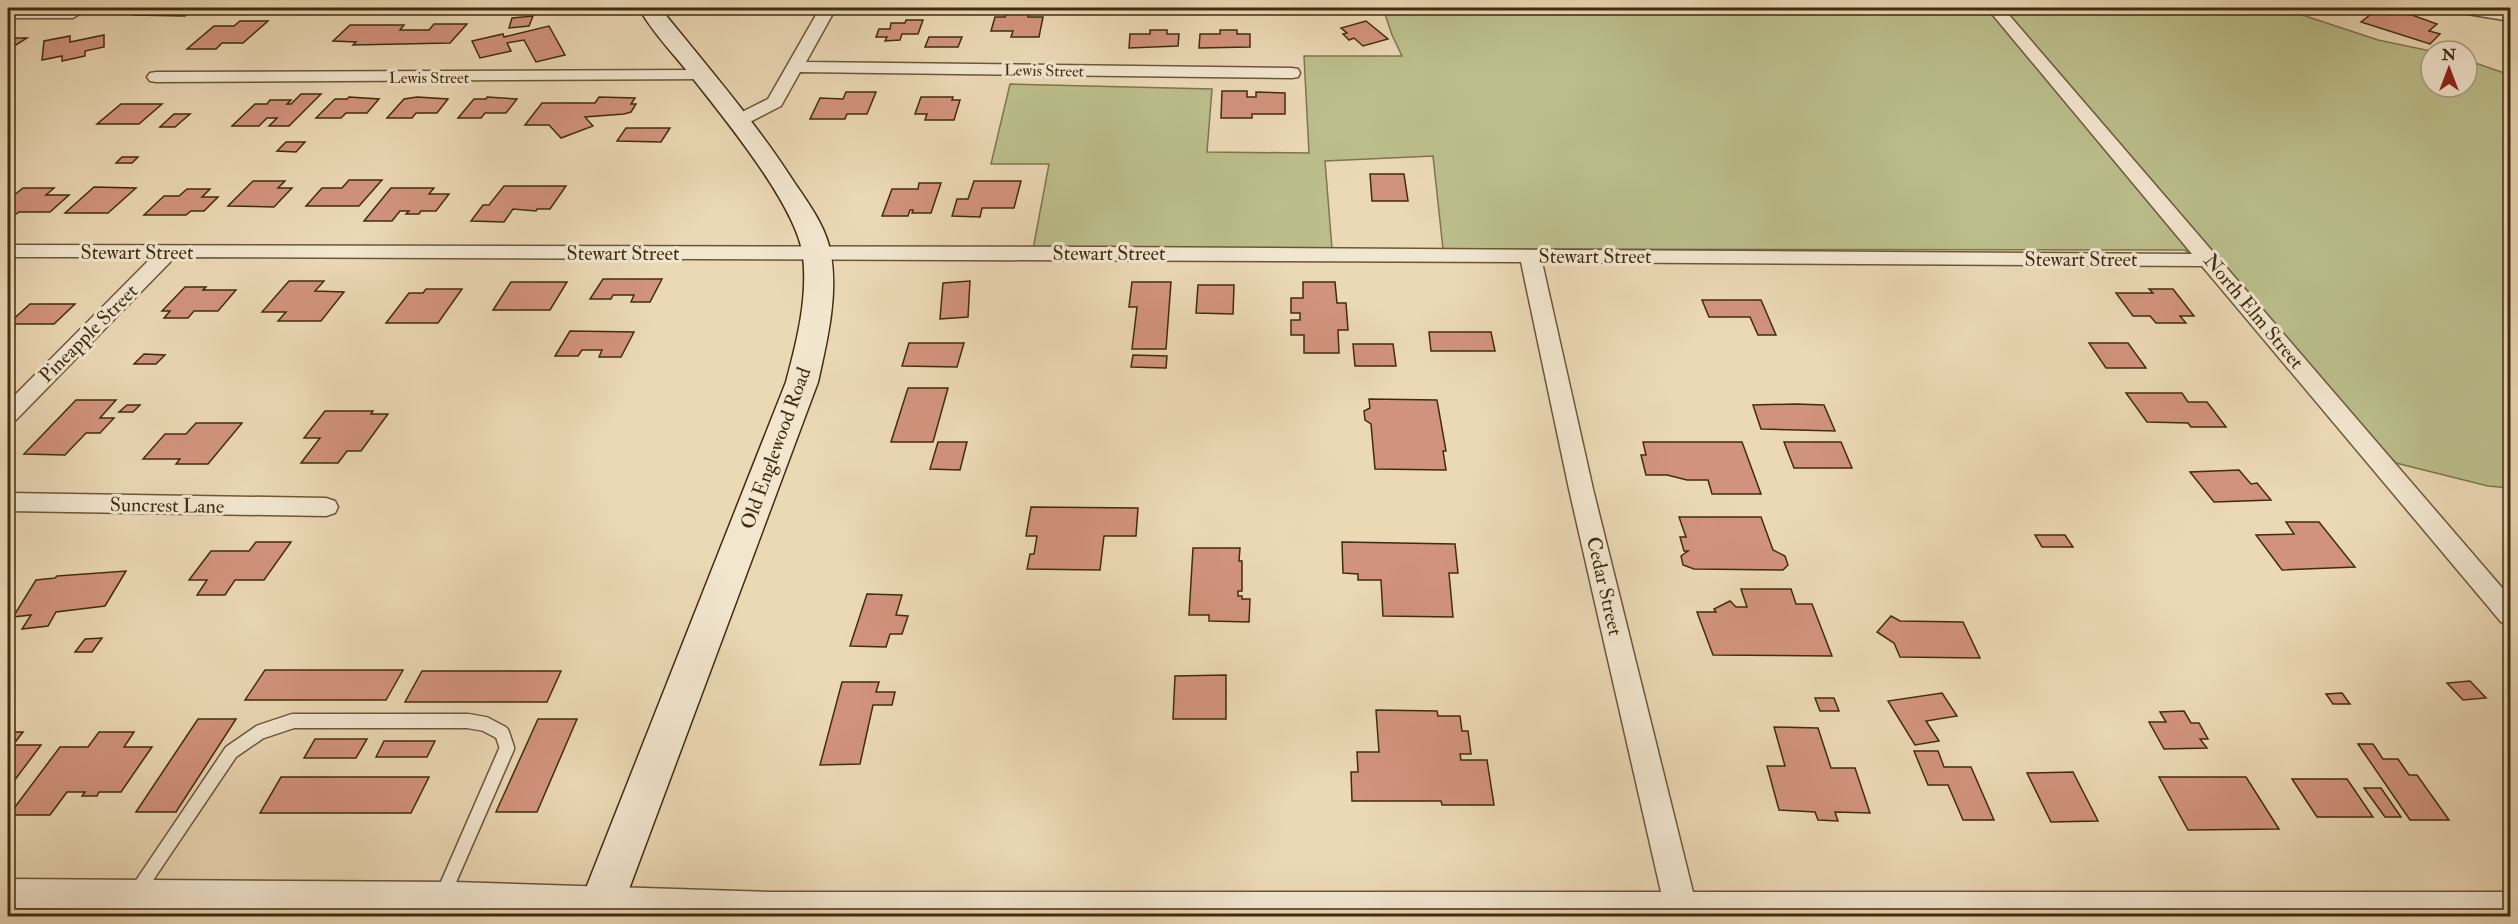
<svg xmlns="http://www.w3.org/2000/svg" width="2518" height="924" font-family="'IM FELL Double Pica',serif">
  <style>
    .green { fill: #bbbe8b; stroke: #7e754d; stroke-width: 1.5 }
    .building { fill: #d2937e; stroke: #402c0f; stroke-width: 1.5 }
    .lines { fill: none; stroke-linecap: round; stroke-linejoin: round }
    .lane-casing { stroke: #6b5738; stroke-width: 17 }
    .street-casing { stroke: #6b5738; stroke-width: 3 }
    .secondary-casing { stroke: #402c0f; stroke-width: 3 }
    .lane { stroke: #f2e6cf; stroke-width: 14 }
    .street { fill: #f2e6cf; fill-rule: evenodd }
    .secondary { fill: #f2e6cf; fill-rule: evenodd }
    .labels { text-anchor: middle; stroke-width: 6; stroke-linejoin: round; paint-order: stroke }
    .far-street-label { font-size: 16px; fill: #402c0f; stroke: #f2e6cf }
    .street-label { font-size: 20px; fill: #402c0f; stroke: #f2e6cf }
  </style>
  <rect width="100%" height="100%" fill="#ebd8b5"/>
  <filter id="stains"><feTurbulence type="fractalNoise" baseFrequency=".00333" numOctaves="4"/><feColorMatrix values="0 0 0 0 .2 0 0 0 0 .09 0 0 0 0 .02 0 0 0 .5 -.17"/></filter>
  <radialGradient id="worn" r=".72"><stop offset=".6" stop-color="#630" stop-opacity="0"/><stop offset="1" stop-color="#630" stop-opacity=".3"/></radialGradient>
  <!-- green -->
  <polygon class="green" points="1383,8 2281,8 2378,40 2431,51 2431,87 2467,87 2467,60 2510,75 2510,488 2488,486 2396,463 2185,250 1443,249 1433,156 1325,161 1332,249 1033,249 1049,164 991,164 1010,84 1212,89 1207,152 1309,153 1304,56 1402,56 1392,35"/>
  <!-- building -->
  <g class="building">
    <polygon points="143,8 194,8 185,16 134,15"/>
    <polygon points="1310,8 1337,8 1337,9 1327,9 1327,13 1310,13"/>
    <polygon points="2379,8 2393,8 2411,13 2409,14 2437,24 2429,31 2440,34 2430,44 2361,22"/>
    <polygon points="1007,13 1029,13 1028,17 1043,17 1039,37 1011,37 1013,31 991,31 995,17 1005,17"/>
    <polygon points="533,16 529,26 509,28 512,18"/>
    <polygon points="906,20 923,20 918,34 902,34 900,40 885,41 887,37 876,37 879,29 890,29 891,23 905,23"/>
    <polygon points="240,21 268,21 243,43 222,43 216,49 187,49 214,26 234,26"/>
    <polygon points="1366,21 1388,39 1363,46 1354,38 1349,40 1343,34 1347,33 1341,28"/>
    <polygon points="434,24 467,24 450,43 353,45 356,42 333,41 350,25 404,25 400,30 429,30"/>
    <polygon points="549,26 565,55 536,62 524,40 507,43 511,51 480,58 472,41 503,34 504,37"/>
    <polygon points="1150,30 1167,30 1167,34 1179,34 1178,46 1129,48 1130,34 1150,34"/>
    <polygon points="1220,30 1237,30 1237,34 1250,34 1250,47 1199,48 1200,34 1220,34"/>
    <polygon points="104,35 104,47 85,51 85,56 62,61 62,56 42,60 44,41 70,36 70,42"/>
    <polygon points="929,37 962,37 958,47 925,47"/>
    <polygon points="8,38 27,38 8,50"/>
    <polygon points="1222,91 1247,91 1247,97 1256,97 1256,92 1285,93 1285,114 1252,114 1252,118 1221,118"/>
    <polygon points="846,92 876,92 867,114 847,114 845,119 810,119 820,98 843,99"/>
    <polygon points="301,94 321,94 289,126 269,126 277,118 267,118 259,126 232,126 255,104 267,104 270,100 291,100 287,104 291,104"/>
    <polygon points="349,97 379,99 367,113 346,113 341,118 316,118 335,99 347,99"/>
    <polygon points="417,97 448,99 437,113 416,113 412,118 387,118 404,99"/>
    <polygon points="487,97 517,99 506,113 485,113 481,118 458,118 474,99 486,99"/>
    <polygon points="599,97 635,98 631,104 636,104 631,112 624,114 585,117 593,126 561,138 549,125 525,125 542,103 595,103"/>
    <polygon points="921,97 953,97 952,100 960,100 954,120 925,120 927,114 915,114"/>
    <polygon points="121,104 162,104 139,124 97,124"/>
    <polygon points="174,114 190,114 175,127 160,127"/>
    <polygon points="626,128 670,128 661,142 617,141"/>
    <polygon points="286,142 305,142 296,152 277,151"/>
    <polygon points="122,157 138,157 132,163 116,163"/>
    <polygon points="1370,174 1404,174 1408,201 1372,201"/>
    <polygon points="349,180 382,180 359,206 306,206 322,188 342,188"/>
    <polygon points="253,181 285,181 278,188 292,188 274,207 228,206"/>
    <polygon points="974,181 1021,181 1014,208 982,208 980,217 952,216 957,199 968,199"/>
    <polygon points="919,183 941,183 931,213 912,213 913,210 910,210 908,216 882,216 892,189 918,189"/>
    <polygon points="504,186 566,186 550,209 537,209 536,211 513,209 504,222 471,221 483,205 489,205"/>
    <polygon points="94,187 136,188 108,213 65,213"/>
    <polygon points="23,188 54,188 46,195 69,195 50,212 19,212 16,214 8,214 8,200"/>
    <polygon points="391,188 434,188 429,194 449,194 436,211 421,211 419,214 406,214 409,211 400,211 392,221 364,221"/>
    <polygon points="187,189 210,189 202,197 218,197 204,211 191,211 186,215 144,215 164,196 179,196"/>
    <polygon points="603,279 662,279 650,302 631,302 634,295 613,295 611,299 590,299"/>
    <polygon points="289,281 324,281 315,291 344,292 321,321 278,321 286,312 262,312"/>
    <polygon points="970,281 968,317 940,319 943,283"/>
    <polygon points="511,282 567,282 550,310 493,310"/>
    <polygon points="1132,282 1171,282 1166,349 1132,349 1137,307 1129,307"/>
    <polygon points="1303,282 1335,282 1337,303 1346,303 1348,330 1338,330 1339,353 1304,353 1304,335 1291,335 1291,320 1300,320 1300,313 1291,313 1291,298 1303,298"/>
    <polygon points="1198,285 1234,285 1233,314 1196,313"/>
    <polygon points="185,287 206,287 203,290 236,290 218,311 194,311 188,318 164,318 170,311 162,311"/>
    <polygon points="426,289 462,289 438,323 386,323 409,293 423,293"/>
    <polygon points="2149,289 2173,289 2194,316 2180,316 2186,323 2156,323 2150,316 2133,316 2116,293 2153,293"/>
    <polygon points="1702,300 1761,300 1776,335 1758,335 1750,317 1709,317"/>
    <polygon points="30,304 75,304 54,324 8,324"/>
    <polygon points="570,331 634,332 621,357 599,357 602,350 582,350 578,356 555,356"/>
    <polygon points="1429,332 1491,332 1495,351 1431,351"/>
    <polygon points="909,343 964,343 957,367 902,366"/>
    <polygon points="2089,343 2128,343 2146,368 2106,368"/>
    <polygon points="1353,344 1393,344 1396,366 1355,366"/>
    <polygon points="144,354 165,355 156,364 134,364"/>
    <polygon points="1133,355 1167,356 1166,368 1131,367"/>
    <polygon points="908,388 948,388 933,442 891,442"/>
    <polygon points="2126,393 2182,393 2188,402 2207,402 2226,427 2191,427 2188,423 2147,422"/>
    <polygon points="1369,399 1437,400 1446,451 1443,451 1446,470 1375,469 1371,424 1365,420 1364,411 1370,408"/>
    <polygon points="76,400 116,400 100,418 114,418 100,433 86,433 65,455 24,454"/>
    <polygon points="1796,404 1824,405 1835,431 1761,429 1753,405"/>
    <polygon points="127,405 140,405 133,412 119,412"/>
    <polygon points="325,411 373,411 371,414 388,414 361,451 347,451 338,463 301,463 320,438 304,438"/>
    <polygon points="196,423 242,423 208,464 176,464 180,459 143,459 165,434 186,434"/>
    <polygon points="938,442 967,442 960,470 930,469"/>
    <polygon points="1643,442 1742,442 1761,494 1712,494 1708,480 1687,480 1667,475 1646,475 1641,455 1646,455"/>
    <polygon points="1784,442 1841,442 1852,468 1794,468"/>
    <polygon points="2239,470 2251,484 2257,483 2271,500 2214,502 2190,472"/>
    <polygon points="1031,507 1138,508 1136,536 1104,536 1100,570 1027,569 1030,554 1034,554 1037,536 1026,536"/>
    <polygon points="1679,517 1761,517 1773,550 1785,556 1788,565 1783,570 1694,569 1683,565 1681,556 1688,551 1684,551 1680,537 1686,537"/>
    <polygon points="2286,522 2319,522 2355,567 2282,570 2256,535 2294,534"/>
    <polygon points="2035,535 2065,535 2073,547 2042,547"/>
    <polygon points="256,542 291,542 264,580 235,580 225,595 197,595 207,580 189,580 211,551 249,551"/>
    <polygon points="1342,542 1455,544 1458,573 1449,573 1453,617 1383,616 1381,580 1358,580 1358,574 1343,573"/>
    <polygon points="1193,548 1240,548 1239,561 1242,561 1242,591 1238,591 1238,596 1242,596 1242,599 1250,599 1249,622 1209,621 1209,615 1189,615"/>
    <polygon points="126,571 105,606 56,612 48,626 22,629 31,615 13,617 36,580 55,578 57,576"/>
    <polygon points="1741,589 1791,589 1796,604 1812,604 1832,656 1713,655 1697,612 1716,612 1714,609 1730,601 1736,607 1747,607"/>
    <polygon points="867,594 902,595 896,615 908,616 902,634 890,634 886,647 850,646"/>
    <polygon points="1891,616 1900,621 1963,622 1980,658 1900,657 1894,643 1877,632"/>
    <polygon points="102,638 92,652 75,652 85,639"/>
    <polygon points="265,670 403,670 386,700 245,700"/>
    <polygon points="422,671 561,671 547,702 405,702"/>
    <polygon points="1226,675 1226,719 1173,719 1175,676"/>
    <polygon points="2470,681 2486,698 2463,700 2447,683"/>
    <polygon points="842,682 879,682 876,692 895,692 892,705 873,705 860,764 820,765"/>
    <polygon points="1942,693 1957,716 1926,721 1939,741 1915,745 1888,701"/>
    <polygon points="2342,693 2350,704 2333,704 2326,694"/>
    <polygon points="1815,698 1834,698 1839,711 1820,711"/>
    <polygon points="1376,710 1437,711 1438,716 1460,716 1462,731 1468,731 1471,754 1460,754 1461,760 1487,760 1494,805 1442,805 1441,801 1352,801 1351,772 1358,772 1357,752 1379,752"/>
    <polygon points="2184,711 2191,723 2199,723 2208,739 2200,739 2207,748 2164,749 2149,722 2166,722 2160,712"/>
    <polygon points="198,719 236,719 176,812 136,812"/>
    <polygon points="538,719 577,719 537,812 496,812"/>
    <polygon points="1774,727 1818,728 1831,768 1855,768 1870,813 1835,812 1838,821 1818,820 1815,812 1779,810 1767,766 1785,766"/>
    <polygon points="8,732 23,732 13,745 41,745 8,789"/>
    <polygon points="99,732 134,732 124,747 152,747 121,792 99,792 97,796 82,796 85,792 67,792 50,815 9,815 60,747 88,747"/>
    <polygon points="315,739 367,739 356,758 304,758"/>
    <polygon points="384,741 435,741 427,757 376,757"/>
    <polygon points="2358,744 2373,744 2383,759 2398,759 2409,775 2417,775 2449,820 2410,820"/>
    <polygon points="1914,751 1938,751 1944,767 1971,767 1994,820 1963,820 1948,785 1928,785"/>
    <polygon points="2073,772 2098,821 2051,822 2027,773"/>
    <polygon points="281,777 429,777 411,813 260,813"/>
    <polygon points="2159,777 2246,777 2279,829 2188,830"/>
    <polygon points="2292,779 2347,779 2373,817 2317,817"/>
    <polygon points="2364,788 2381,788 2401,817 2385,817"/>
  </g>
  <g class="lines">
    <!-- lane casing -->
    <g class="lane-casing">
      <polyline id="lane" points="136,893 231,752 260,732 293,721 468,721 485,724 502,733 507,748 442,897"/>
    </g>
    <!-- street casing -->
    <g class="street-casing">
      <g id="street">
        <polygon points="8,8 73,8 81,13 73,18 8,18"/>
        <polygon points="820,8 836,8 806,62 1292,68 1298,69 1300,73 1298,77 1292,78 800,72 781,106 746,124 734,124 731,120 734,116 768,99"/>
        <polygon points="1987,8 2003,8 2510,597 2510,625 2501,622 2202,266 1542,262 1593,489 1693,892 2510,892 2510,916 603,916 455,912 8,908 8,879 455,882 771,892 1661,892 1569,489 1521,262 175,257 16,420 8,423 8,402 152,257 8,257 8,245 1097,247 2192,254"/>
        <polygon points="2453,8 2487,8 2510,11 2510,21 2461,13"/>
        <polygon points="702,70 708,71 710,75 708,79 156,82 150,81 147,77 150,73 156,72"/>
        <polygon points="8,493 326,498 335,501 338,507 335,513 326,516 8,511"/>
      </g>
    </g>
    <!-- secondary casing -->
    <g class="secondary-casing">
      <path id="secondary" d="M639,8h21c46,57 94,112 134,174 15,22 33,46 37,73 7,42 -4,86 -13,127l-199,534h-44l211,-534c11,-41 22,-84 17,-126 -6,-50 -80,-139 -112,-180 -17,-22 -40,-45 -52,-68z"/>
    </g>
    <!-- lane -->
    <use href="#lane" class="lane"/>
    <!-- street -->
    <use href="#street" class="street"/>
    <!-- secondary -->
    <use href="#secondary" class="secondary"/>
  </g>
  <g class="labels">
    <!-- far-street labels -->
    <g class="far-street-label">
      <text transform="translate(1044 70) rotate(1)" y="6">Lewis Street</text>
      <text x="429" y="83">Lewis Street</text>
    </g>
    <!-- street labels -->
    <g class="street-label">
      <text x="137" y="259">Stewart Street</text>
      <text x="623" y="260">Stewart Street</text>
      <text x="1109" y="260">Stewart Street</text>
      <text x="1595" y="263">Stewart Street</text>
      <text x="2081" y="266">Stewart Street</text>
      <text transform="translate(2254 311) rotate(50)" y="7">North Elm Street</text>
      <text transform="translate(88 333) rotate(-45)" y="7">Pineapple Street</text>
      <text transform="translate(775 448) rotate(-70)" y="7">Old Englewood Road</text>
      <text transform="translate(167 505) rotate(1)" y="7">Suncrest Lane</text>
      <text transform="translate(1605 586) rotate(77)" y="7">Cedar Street</text>
    </g>
  </g>
  <!-- margin -->
  <rect width="2518" height="924" fill="none" stroke="#ebd8b5" stroke-width="30"/>
  <rect x="9" y="9" width="2500" height="906" fill="none" stroke="#402c0f" stroke-width="3"/>
  <rect x="15" y="15" width="2488" height="894" fill="none" stroke="#402c0f" stroke-width="1.5"/>
  <!-- north arrow -->
  <g transform="translate(2449 69)"><circle r="28" fill="#f2e6cf" stroke="#ab9c82" stroke-width="1.5"/>
  <path d="M0-4.5L10 22L0 15L-10 22Z" fill="#8f2418"/>
  <text y="-9" font-size="16" font-weight="bold" text-anchor="middle" fill="#402c0f">N</text>
  </g>
  <rect width="100%" height="100%" filter="url(#stains)"/>
  <rect width="100%" height="100%" fill="url(#worn)"/>
</svg>
